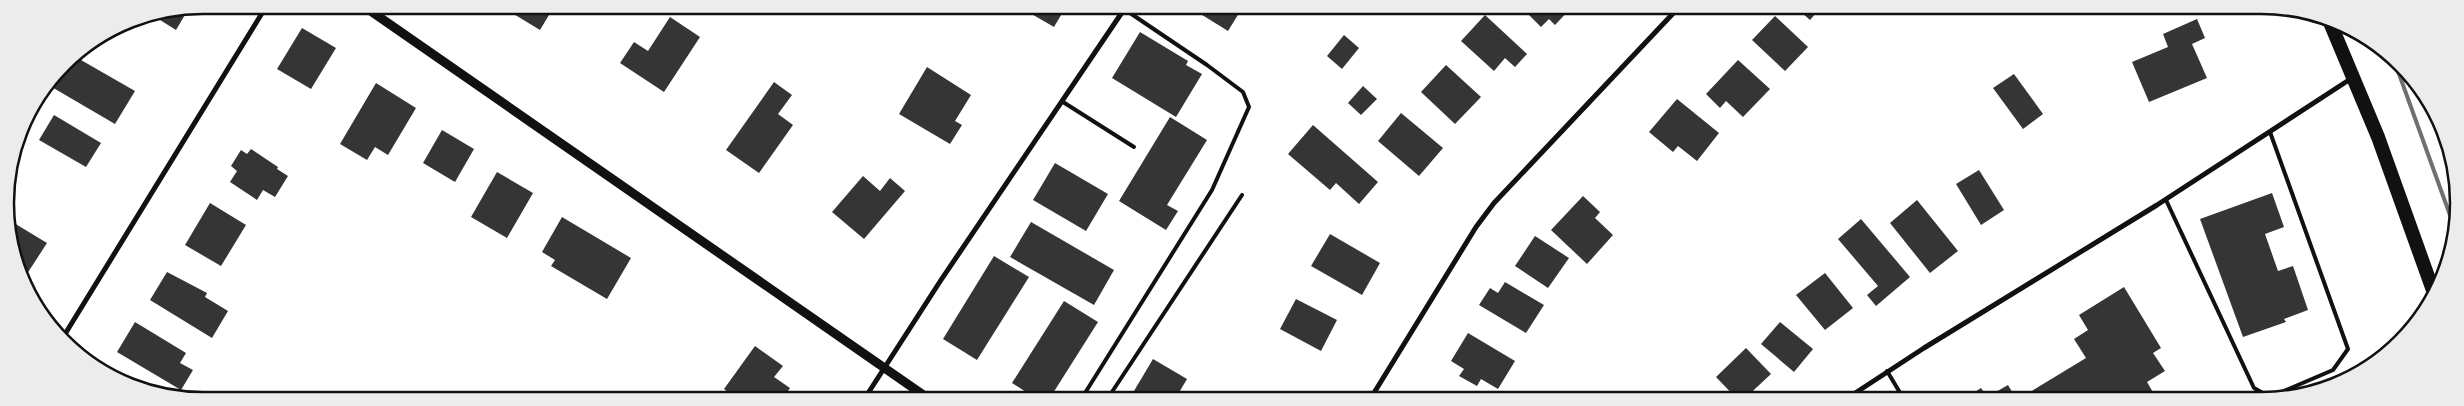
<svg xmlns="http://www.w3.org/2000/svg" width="2464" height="406" font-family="'DejaVu Sans',sans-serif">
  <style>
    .building { fill: #353535 }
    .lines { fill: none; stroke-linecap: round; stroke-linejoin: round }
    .service { stroke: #111; stroke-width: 4 }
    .minor { stroke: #111; stroke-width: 5 }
    .tertiary { stroke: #111; stroke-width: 9 }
    .trunk { stroke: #111; stroke-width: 14 }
    .rail { stroke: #707070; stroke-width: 4 }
    .rim { fill: none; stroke: #111; stroke-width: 2.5 }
  </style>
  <rect width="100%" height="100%" fill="#fff"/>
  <!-- building -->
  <g class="building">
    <polygon points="506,5 555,5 540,30 504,8"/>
    <polygon points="1016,5 1067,5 1054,27"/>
    <polygon points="1186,5 1244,5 1228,31"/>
    <polygon points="1519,5 1572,5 1573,6 1555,25 1549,19 1541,27"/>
    <polygon points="1793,5 1823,5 1810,20"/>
    <polygon points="189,8 176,30 152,15"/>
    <polygon points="1485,15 1527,54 1515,67 1505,58 1494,71 1461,41"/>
    <polygon points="1775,16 1808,47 1785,71 1752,40"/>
    <polygon points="670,17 700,37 664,92 620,63 634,42 648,51"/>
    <polygon points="2197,19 2205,38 2192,44 2207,78 2149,102 2132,62 2168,47 2163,34"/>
    <polygon points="302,28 336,48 311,89 277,69"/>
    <polygon points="1140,32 1188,61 1186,65 1202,74 1176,117 1112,78"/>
    <polygon points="1344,35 1359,48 1342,69 1327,56"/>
    <polygon points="74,56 135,91 115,124 50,86 63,63"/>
    <polygon points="1738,60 1770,89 1743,117 1726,101 1720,108 1706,94"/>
    <polygon points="1446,65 1481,97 1455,124 1421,92"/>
    <polygon points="927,67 971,95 955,121 962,125 950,144 899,114"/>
    <polygon points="2014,74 2043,114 2023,129 1993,88"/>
    <polygon points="774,82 792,95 778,114 793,125 759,173 726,150"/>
    <polygon points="376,83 416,108 388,155 375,147 367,160 340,144"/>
    <polygon points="1363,86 1377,99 1361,115 1348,103"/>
    <polygon points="1677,99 1719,133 1697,161 1678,146 1673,152 1649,132"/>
    <polygon points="1401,113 1443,148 1419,176 1378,141"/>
    <polygon points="54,115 101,143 86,167 39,140"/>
    <polygon points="1170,117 1207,140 1167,205 1178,211 1166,230 1119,201"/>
    <polygon points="1313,125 1378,182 1359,204 1336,183 1330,190 1288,154"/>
    <polygon points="442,130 474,149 455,182 423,163"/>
    <polygon points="251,149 278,167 277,169 288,176 275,197 263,190 257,200 230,182 237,171 231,166 241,150 247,154"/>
    <polygon points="1055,163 1108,194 1086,231 1033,200"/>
    <polygon points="1979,170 2004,210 1981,225 1956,184"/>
    <polygon points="497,172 533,193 507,238 471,217"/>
    <polygon points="863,176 880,191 890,178 905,191 864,239 832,212"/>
    <polygon points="2272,193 2284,227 2265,234 2278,271 2293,266 2308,310 2284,319 2286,322 2243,337 2200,219"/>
    <polygon points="1583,196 1600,212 1595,218 1613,235 1587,264 1551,230"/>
    <polygon points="1917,200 1958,251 1930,273 1890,223"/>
    <polygon points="210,203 246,225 221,266 185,245"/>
    <polygon points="562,217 631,258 607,299 551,266 555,260 542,252"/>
    <polygon points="1861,219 1910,277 1876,306 1867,295 1878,286 1838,239"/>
    <polygon points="9,220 47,243 23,280 16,267"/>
    <polygon points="1031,222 1114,270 1094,305 1010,257"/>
    <polygon points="1330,234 1380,263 1362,295 1311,266"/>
    <polygon points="1535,236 1569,258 1548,288 1515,266"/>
    <polygon points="994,256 1029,277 977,360 943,339"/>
    <polygon points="167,272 207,293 205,297 228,311 212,338 150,300"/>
    <polygon points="1825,273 1853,308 1825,330 1796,295"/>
    <polygon points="1505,282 1544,305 1526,333 1479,305 1490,288 1498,293"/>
    <polygon points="2124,287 2161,348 2153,353 2165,371 2147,382 2154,394 2143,401 1961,401 1981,388 1987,397 2008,385 2017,400 2086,358 2074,339 2088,330 2079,315"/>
    <polygon points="1296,299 1337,320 1321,351 1280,329"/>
    <polygon points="1064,301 1098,322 1048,401 1040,401 1012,383"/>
    <polygon points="135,322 186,353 180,363 193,370 181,390 117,352"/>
    <polygon points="1780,322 1813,349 1794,372 1761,344"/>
    <polygon points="1468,333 1515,361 1498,389 1481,379 1477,386 1459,376 1464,369 1451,361"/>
    <polygon points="755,346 783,366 774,377 790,388 781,401 739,401 724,389"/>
    <polygon points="1746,348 1771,374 1742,401 1739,401 1716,377"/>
    <polygon points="1153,359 1187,379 1174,401 1128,401"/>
    <polygon points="110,372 130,384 130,385 116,381 108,375"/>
    <polygon points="1675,395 1683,401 1671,401"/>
    <polygon points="1698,396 1704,401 1694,401"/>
  </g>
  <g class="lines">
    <!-- service -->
    <g class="service">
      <polyline points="1063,102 1134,147"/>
      <polyline points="2166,200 2254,388 2270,397 2333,370 2348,349 2270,132"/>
      <polyline points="1887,371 1905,401"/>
      <polyline points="1080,401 1212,190 1249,107 1243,92 1207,65 1124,9"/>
      <polyline points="1106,401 1242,195"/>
    </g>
    <!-- minor -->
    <g class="minor">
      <polyline points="62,339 267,5"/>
      <polyline points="863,401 941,280 1127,5"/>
      <polyline points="1369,401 1476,227 1494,203 1681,5"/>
      <polyline points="1843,401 1924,348 2157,205 2352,78"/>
    </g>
    <!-- tertiary -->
    <polyline class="tertiary" points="362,5 932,401"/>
    <!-- trunk -->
    <polyline class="trunk" points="2329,20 2378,137 2435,296"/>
    <!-- rail -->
    <polyline class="rail" points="2394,60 2455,229"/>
  </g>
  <!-- crop -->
  <path d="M0 0H2464V406H0ZM203 14H2261A189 189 0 0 1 2450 203V203A189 189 0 0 1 2261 392H203A189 189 0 0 1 14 203V203A189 189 0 0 1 203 14Z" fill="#ececec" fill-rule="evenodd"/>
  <path class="rim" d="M203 14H2261A189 189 0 0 1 2450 203V203A189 189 0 0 1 2261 392H203A189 189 0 0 1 14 203V203A189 189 0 0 1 203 14Z"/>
</svg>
